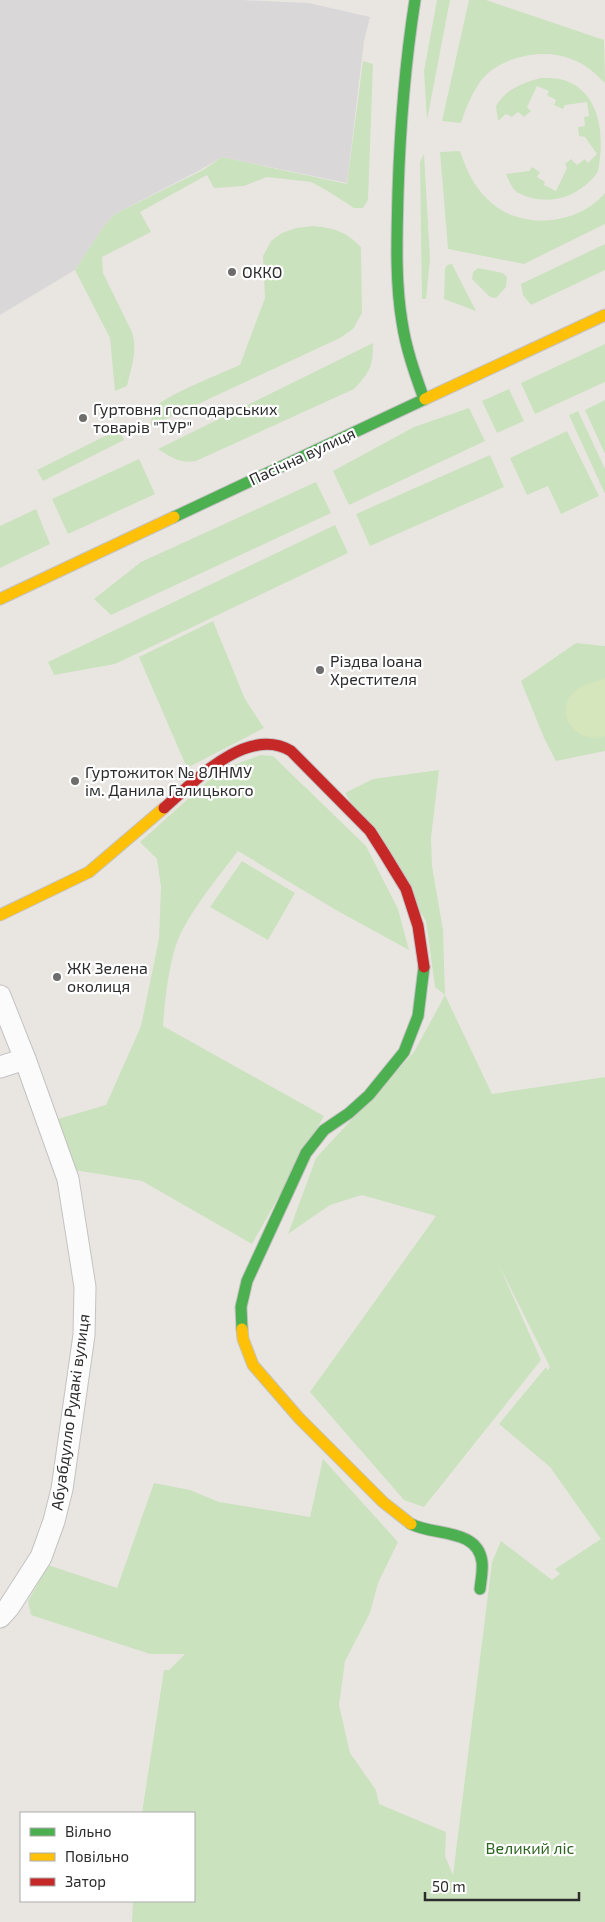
<svg xmlns="http://www.w3.org/2000/svg" width="605" height="1922" font-family="'Exo 2',sans-serif">
  <style>
    .industrial { fill: #dad7d9 }
    .green { fill: #cbe2be }
    .pitch { fill: #d5e5bc }
    .lines { fill: none; stroke-linecap: round; stroke-linejoin: round }
    .street-casing { stroke: #c4c2c2; stroke-width: 23 }
    .fast-casing { stroke: #c4c2c2; stroke-width: 13 }
    .slow-casing { stroke: #c4c2c2; stroke-width: 13 }
    .jam-casing { stroke: #c4c2c2; stroke-width: 13 }
    .street { stroke: #fcfbfb; stroke-width: 21 }
    .fast { stroke: #4caf50; stroke-width: 11 }
    .slow { stroke: #ffc107; stroke-width: 11 }
    .jam { stroke: #c62828; stroke-width: 11 }
    .poi-dot { fill: #6e6d6c; stroke: #fff; stroke-width: 2 }
    .labels { text-anchor: middle; stroke-width: 4.5; stroke-linejoin: round; paint-order: stroke }
    .poi-label { font-size: 16px; fill: #2c2c2c; stroke: #fff; text-anchor: start }
    .street-label { font-size: 16px; fill: #2c2c2c; stroke: #fff }
    .park-label { font-size: 16px; fill: #2c6520; stroke: #fff }
  </style>
  <rect width="100%" height="100%" fill="#e9e6e2"/>
  <!-- industrial -->
  <polygon class="industrial" points="0,0 241,0 309,3 370,17 364,41 347,183 222,157 200,170 115,214 104,226 75,270 0,315"/>
  <!-- green -->
  <g class="green">
    <polygon points="437,0 450,0 427,120 424,71"/>
    <path d="M469,0h17l118,40 1,43c-11,-11 -20,-19 -34,-24 -29,-12 -72,-2 -91,23 -9,13 -14,26 -19,41l-19,-2z"/>
    <path d="M363,61l10,3 -5,136 -5,8h-9l-28,-18 -15,-8 -44,-5 -23,9 -30,2 -7,-13 -67,37 11,20 -49,25 1,16 29,59c6,19 -1,36 -5,54l-12,5 -5,-53 -35,-68 29,-44 11,-12 88,-44 19,-13 125,27z"/>
    <path d="M541,78c7,0 16,0 23,2 37,12 41,57 34,91 -6,11 -17,18 -28,24 -12,5 -26,6 -38,3 -17,-5 -19,-7 -26,-24l23,-3 3,-4 8,5 -3,5 8,5 -1,3 12,6 11,-23 -2,-4 6,-5 6,6 8,-6 3,4 9,-9 -12,-17 -6,-1 -1,-9 7,-1 -1,-9 5,-1 -2,-14 -22,3 -2,4 -9,-4 2,-5 -9,-5 2,-4 -12,-5 -10,21 4,4 -7,6 -6,-5 -6,5 -6,-3 -8,7 -2,-15c10,-17 26,-23 45,-28z"/>
    <path d="M460,151c7,21 16,40 34,54 32,25 85,19 111,-12v31l-81,40 -76,-15 -8,-97z"/>
    <polygon points="424,154 430,259 426,299 422,299 420,162"/>
    <path d="M313,226c21,2 32,5 48,21l1,66 -9,16 -13,9 -189,88c0,-6 1,-14 5,-19 8,-11 68,-35 84,-42l25,-67 -2,-42 8,-15 11,-8 14,-5z"/>
    <polygon points="605,244 605,270 531,305 523,295 521,284"/>
    <polygon points="452,264 476,311 444,299 445,269 447,265"/>
    <polygon points="478,268 503,273 507,277 506,287 496,298 490,297 472,279 473,272"/>
    <path d="M373,343c0,24 -3,29 -19,46l-158,72c-16,3 -25,-4 -38,-12z"/>
    <polygon points="605,344 605,382 535,414 521,383"/>
    <polygon points="509,389 524,421 497,433 482,401"/>
    <polygon points="605,400 605,454 585,410"/>
    <polygon points="469,408 485,441 349,505 333,471 414,427"/>
    <polygon points="578,411 605,469 605,494 569,415"/>
    <polygon points="119,429 124,440 43,481 37,470"/>
    <polygon points="567,431 599,496 561,514 548,486 527,495 510,458"/>
    <polygon points="490,455 504,487 370,546 356,514"/>
    <polygon points="139,459 155,494 68,534 52,499"/>
    <polygon points="316,482 331,513 111,615 94,599 141,562"/>
    <polygon points="36,509 50,544 0,568 0,526"/>
    <polygon points="335,525 348,553 115,664 54,675 48,662"/>
    <polygon points="213,621 245,699 264,728 187,768 139,657"/>
    <polygon points="576,643 605,646 605,751 556,761 544,738 521,681"/>
    <path d="M261,755l12,1 93,90 32,63 11,41 -73,-40 -98,-59c-19,25 -52,65 -62,94 -8,26 -11,54 -13,81l161,90 -72,128 -110,-63 -74,-12 -17,-48 55,-16 35,-79 18,-87 2,-52 -4,-28 -17,-17 80,-72z"/>
    <polygon points="439,770 431,838 432,866 443,930 445,995 492,1094 605,1077 605,1922 132,1922 133,1901 194,1901 194,1813 142,1813 164,1670 169,1670 185,1654 150,1654 31,1615 28,1601 48,1565 117,1588 154,1483 190,1490 219,1502 310,1517 323,1459 398,1542 378,1583 370,1613 345,1661 339,1705 350,1753 376,1790 379,1804 446,1832 445,1856 453,1875 492,1562 501,1541 552,1580 560,1574 555,1569 601,1539 550,1467 499,1424 546,1367 548,1370 550,1367 499,1265 541,1360 424,1507 404,1500 310,1392 436,1216 362,1195 330,1205 288,1234 316,1158 414,1052 445,995 435,987 426,921 345,793 373,779"/>
    <polygon points="242,861 295,893 268,940 210,907"/>
  </g>
  <!-- pitch -->
  <path class="pitch" d="M605,678v58c-30,10 -54,-26 -29,-46 8,-6 20,-8 29,-12z"/>
  <g class="lines">
    <!-- street casing -->
    <g class="street-casing">
      <g id="street">
        <polyline points="0,996 25,1059 68,1179 85,1287 84,1335 62,1489 54,1521 41,1557 9,1607 0,1617"/>
        <polyline points="0,1067 25,1059"/>
      </g>
    </g>
    <!-- fast casing -->
    <g class="fast-casing">
      <g id="fast">
        <path d="M415,0c-10,64 -15,128 -17,193 -1,43 -3,87 4,129 4,27 13,52 22,77"/>
        <polyline points="174,517 425,399"/>
        <polyline points="242,1329 241,1307 247,1281 306,1153 324,1130 349,1113 369,1095 404,1052 418,1016 424,967"/>
        <path d="M411,1524c23,12 67,4 71,38 1,8 -1,18 -2,27"/>
      </g>
    </g>
    <!-- slow casing -->
    <g class="slow-casing">
      <g id="slow">
        <polyline points="425,399 605,315"/>
        <polyline points="0,599 174,517"/>
        <polyline points="0,915 89,872 164,808"/>
        <polyline points="242,1329 243,1339 253,1365 299,1418 383,1502 411,1524"/>
      </g>
    </g>
    <!-- jam casing -->
    <g class="jam-casing">
      <path id="jam" d="M164,808c31,-27 83,-83 127,-57l79,80 14,22 22,36 12,37 6,41"/>
    </g>
    <!-- street -->
    <use href="#street" class="street"/>
    <!-- fast -->
    <use href="#fast" class="fast"/>
    <!-- slow -->
    <use href="#slow" class="slow"/>
    <!-- jam -->
    <use href="#jam" class="jam"/>
  </g>
  <!-- markers -->
  <g class="poi-dot">
    <circle cx="232" cy="272" r="5"/>
    <circle cx="83" cy="418" r="5"/>
    <circle cx="320" cy="670" r="5"/>
    <circle cx="75" cy="781" r="5"/>
    <circle cx="57" cy="977" r="5"/>
  </g>
  <g class="labels">
    <!-- poi labels -->
    <g class="poi-label">
      <text x="242" y="278">ОККО</text>
      <text x="93" y="415">Гуртовня господарських<tspan x="93" dy="18">товарів "ТУР"</tspan></text>
      <text x="330" y="667">Різдва Іоана<tspan x="330" dy="18">Хрестителя</tspan></text>
      <text x="85" y="778">Гуртожиток № 8ЛНМУ<tspan x="85" dy="18">ім. Данила Галицького</tspan></text>
      <text x="67" y="974">ЖК Зелена<tspan x="67" dy="18">околиця</tspan></text>
    </g>
    <!-- street labels -->
    <g class="street-label">
      <text transform="translate(302 456) rotate(-25)" y="6">Пасічна вулиця</text>
      <text transform="translate(70 1412) rotate(-82)" y="6">Абуабдулло Рудакі вулиця</text>
    </g>
    <!-- park labels -->
    <g class="park-label">
      <text x="530" y="1854">Великий ліс</text>
    </g>
  </g>
  <!-- legend -->
  <rect x="20" y="1812" width="175" height="90" fill="#ffffff" stroke="#ababab"/>
  <rect x="30" y="1828" width="25" height="8" fill="#4caf50" stroke="#ababab"/>
  <text x="65" y="1837" font-size="15" fill="#2c2c2c">Вільно</text>
  <rect x="30" y="1853" width="25" height="8" fill="#ffc107" stroke="#ababab"/>
  <text x="65" y="1862" font-size="15" fill="#2c2c2c">Повільно</text>
  <rect x="30" y="1878" width="25" height="8" fill="#c62828" stroke="#ababab"/>
  <text x="65" y="1887" font-size="15" fill="#2c2c2c">Затор</text>
  <!-- scale -->
  <path d="M425 1892v8h154v-8" fill="none" stroke="#2c2c2c" stroke-width="2.5"/>
  <text x="432" y="1892" font-size="15" fill="#2c2c2c" stroke="#ffffff" stroke-width="4" paint-order="stroke">50 m</text>
</svg>
